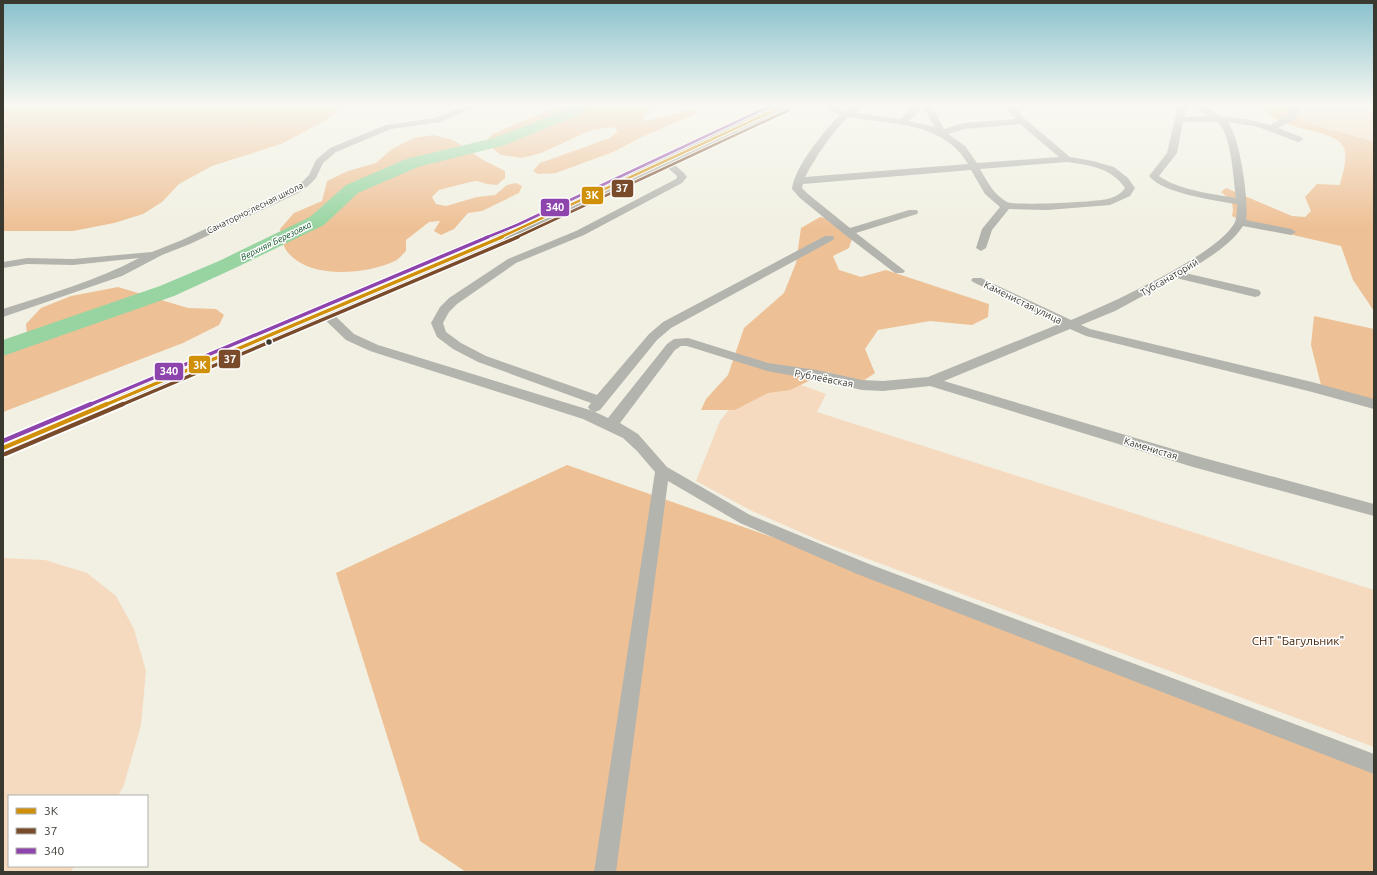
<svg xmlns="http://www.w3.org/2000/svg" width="1377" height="875" font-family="Ubuntu,sans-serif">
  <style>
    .green { fill: #f5dac0 }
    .forest { fill: #eec095 }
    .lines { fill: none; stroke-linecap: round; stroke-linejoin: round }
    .river { fill: #97d4a1; fill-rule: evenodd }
    .street { fill: #b4b4ae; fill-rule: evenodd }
    .primary { fill: #abaca4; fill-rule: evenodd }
    .bus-1-far2-casing { stroke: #fff; stroke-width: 4.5 }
    .bus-1-far1-casing { stroke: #fff; stroke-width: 6 }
    .bus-1-casing { stroke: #fff; stroke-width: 8 }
    .bus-2-far2-casing { stroke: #fff; stroke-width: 4.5 }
    .bus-2-far1-casing { stroke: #fff; stroke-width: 6 }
    .bus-2-casing { stroke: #fff; stroke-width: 8 }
    .bus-3-far2-casing { stroke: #fff; stroke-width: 4.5 }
    .bus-3-far1-casing { stroke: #fff; stroke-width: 6 }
    .bus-3-casing { stroke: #fff; stroke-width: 8 }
    .bus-1-far2 { stroke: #d19009; stroke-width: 2.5 }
    .bus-1-far1 { stroke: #d19009; stroke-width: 3.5 }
    .bus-1 { stroke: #d19009; stroke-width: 4.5 }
    .bus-2-far2 { stroke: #7a4b2a; stroke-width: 2.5 }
    .bus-2-far1 { stroke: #7a4b2a; stroke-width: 3.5 }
    .bus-2 { stroke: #7a4b2a; stroke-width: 4.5 }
    .bus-3-far2 { stroke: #8e44ad; stroke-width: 2.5 }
    .bus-3-far1 { stroke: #8e44ad; stroke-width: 3.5 }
    .bus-3 { stroke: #8e44ad; stroke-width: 4.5 }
    .bus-dot { fill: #3a392f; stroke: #fff; stroke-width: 1.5 }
    .labels { text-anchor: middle; stroke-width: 3; stroke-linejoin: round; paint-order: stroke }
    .far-street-label { font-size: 9px; fill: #3a392f; stroke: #fff }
    .far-water-label { font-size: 9px; font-style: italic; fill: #0f5025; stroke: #fff }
    .street-label { font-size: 10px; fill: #3a392f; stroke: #fff }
    .near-park-label { font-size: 12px; fill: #452407; stroke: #fff }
    .line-badge { stroke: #fff; stroke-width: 1.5 }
    .badge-label { font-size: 11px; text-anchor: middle; font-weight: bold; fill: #fff }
  </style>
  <rect width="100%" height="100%" fill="#f1f0e2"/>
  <!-- green -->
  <g class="green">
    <path d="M1294,105h68l12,4v33c-25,-10 -64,-13 -83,-30z"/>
    <polygon points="760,370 826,394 817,412 1374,590 1374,747 825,543 750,510 696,481 720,421"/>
    <polygon points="3,558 45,560 87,573 116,596 134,629 146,671 141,725 124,785 118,796 9,796 9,866 75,866 70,872 3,872"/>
  </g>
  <!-- forest -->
  <g class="forest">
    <polygon points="3,105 345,105 325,121 281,144 212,166 179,184 162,202 143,214 114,223 73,231 3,231 3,144 5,141 3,137"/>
    <polygon points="567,105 657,105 643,116 646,121 695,108 697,113 642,137 613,152 556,173 538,174 533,171 540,163 610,138 618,131 614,127 591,130 541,153 522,158 501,155 485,142 493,134 554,108"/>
    <path d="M1261,105h33l-3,7c19,17 58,20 83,30v169l-21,-31 -12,-34 -88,-20 -21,-10c3,-12 -1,-16 -11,-24l5,-4 66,28 13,1 6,-6 -6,-14 12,-13 23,1c2,-11 8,-25 4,-37 -7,-21 -68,-15 -83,-43z"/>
    <path d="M433,135l20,5 30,20 22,11v7l-8,7 -10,-1 -10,-3 -7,1 -31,8 -7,7 4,7 10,2 31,-9 18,-2 12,-10 9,-2 6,3 -3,7 -37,18 -14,2 -14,16 -13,6 -7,-4 6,-10 -11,1 -23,18v11c-3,3 -7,8 -11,10 -30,14 -88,19 -109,-11 -4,-6 -4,-15 -6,-21l14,-16 28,-12 5,-20 21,-10 28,-8 16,-14 22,-11z"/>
    <polygon points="820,217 836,220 854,232 849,248 833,256 839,270 861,277 886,270 989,304 988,317 972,325 930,321 878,330 865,349 875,373 860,383 828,372 790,390 768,393 735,410 701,410 706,399 728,375 744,328 784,293 796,263 801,228"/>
    <polygon points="118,287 188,308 216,309 224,315 219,325 183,343 3,412 3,351 11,347 27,333 26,324 41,308 71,296"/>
    <polygon points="1314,316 1374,329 1374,409 1323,393 1311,345"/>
    <polygon points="567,465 863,569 1374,765 1374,872 466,872 420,841 336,573"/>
  </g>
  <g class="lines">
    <!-- river -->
    <polygon class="river" points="573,105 592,105 589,108 576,116 505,145 418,167 358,193 324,225 233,269 174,296 3,356 3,340 160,286 219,261 310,217 346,185 406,159 494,138 566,110"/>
    <!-- street -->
    <g class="street">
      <path d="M468,105h12l-40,17 -49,7 -55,23 -13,11 -7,15 -8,8 -10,7 -108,51 -28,11 -40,21 -119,41v-8c46,-15 93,-28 136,-51l-66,7 -46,-1 -24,4v-6l24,-4 46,1 79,-7 30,-12 108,-51 12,-7 7,-7 7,-15 14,-12 56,-23 49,-7z"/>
      <path d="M823,105h10l13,6 11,-6h10l-12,8 45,6 12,-11 -1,-3h8l1,3 -5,8 -6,5 25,6 -11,-22h8l13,24 20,-6 51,-4 -11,-14h9l12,14 45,38 23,4 21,6 14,11 7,10 -5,8 -20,9 -63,5 -38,-1 -17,21 -6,18 -5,3 -5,-3 6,-19 18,-22 -15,-13 -14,-24 -168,14 -1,4 6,6 42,34 59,-18h8l1,2 -1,2 -61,19 49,38 -2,2h-8l-51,-39 -44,-36 -8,-9c3,-23 32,-58 48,-74l-11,-5zM848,117c44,8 95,4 120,47l-163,13c12,-22 25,-42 43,-60zM1020,124l39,33 -82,6 -12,-17 -17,-12 17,-5zM1067,162c22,3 45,6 58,26 -3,5 -11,10 -18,11 -11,3 -93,7 -100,3 -13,-7 -20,-21 -27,-33z"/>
      <path d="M1180,105h8l-4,12 24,-1 -17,-11h10l20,11 25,3 24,6 17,-9 9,-11h8l-11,15 -15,8 23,9 2,2 -2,2 -3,1 -40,-15 -30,-5c12,16 21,78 18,98l45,9 5,3 -5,3 -48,-9c-14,21 -37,33 -58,47l74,17 2,3 -2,3 -4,1 -79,-19 -61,33 -34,14 9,4 222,53 62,17v10l-62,-17 -226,-56 -16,-7 -126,52 249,74 181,49v12l-181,-49 -263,-81 -47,5 -21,-1 -45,-10 -50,-9 -80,-25h-6l-6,4 -55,73 18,11 29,33 83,48 119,49 505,190v20l-517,-200 -117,-51 -72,-42 -52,391h-22l61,-400 -18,-21 -14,-13 -40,-19 -213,-68 -24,-11 -26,-25 -2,-3 2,-3h8l26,25 24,11 215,66 15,7 59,-74 7,-5 14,-1 80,25 49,7 45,10 21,1 45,-4 131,-53 -86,-42 -2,-2 2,-2h8l90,42c34,-14 149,-66 164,-98 2,-5 2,-12 2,-18 -21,-3 -75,-11 -88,-28l18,-23 10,-43zM1183,122h34c15,12 16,56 19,76 -23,-4 -58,-8 -77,-22l18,-23z"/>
      <polygon points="665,158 668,159 684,173 687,177 682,183 584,235 516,263 457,304 449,312 443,323 446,332 461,343 486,356 597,395 649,334 663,322 825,236 833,236 834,238 833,240 671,328 657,340 600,410 595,412 590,410 588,407 591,403 478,362 453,349 437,337 431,323 440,307 449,298 508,259 576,231 676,179 677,176 660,161"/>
    </g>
    <!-- primary -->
    <polygon class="primary" points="776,105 792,105 791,108 525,233 3,456 3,439 513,227"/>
    <!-- bus-1-far2 casing -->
    <g class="bus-1-far2-casing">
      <polyline id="bus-1-far2" points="499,238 786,105"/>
    </g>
    <!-- bus-1-far1 casing -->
    <g class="bus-1-far1-casing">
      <polyline id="bus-1-far1" points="105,405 502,237"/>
    </g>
    <!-- bus-1 casing -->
    <g class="bus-1-casing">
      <polyline id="bus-1" points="3,448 107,404"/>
    </g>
    <!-- bus-2-far2 casing -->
    <g class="bus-2-far2-casing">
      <polyline id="bus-2-far2" points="515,238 789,110"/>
    </g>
    <!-- bus-2-far1 casing -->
    <g class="bus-2-far1-casing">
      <polyline id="bus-2-far1" points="121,405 518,237"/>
    </g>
    <!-- bus-2 casing -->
    <g class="bus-2-casing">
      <polyline id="bus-2" points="5,454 123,404"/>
    </g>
    <!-- bus-3-far2 casing -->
    <g class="bus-3-far2-casing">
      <polyline id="bus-3-far2" points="485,238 517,225 772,105"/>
    </g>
    <!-- bus-3-far1 casing -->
    <g class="bus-3-far1-casing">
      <polyline id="bus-3-far1" points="89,405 488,237"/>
    </g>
    <!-- bus-3 casing -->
    <g class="bus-3-casing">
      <polyline id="bus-3" points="3,441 91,404"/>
    </g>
    <!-- bus-1-far2 -->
    <use href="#bus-1-far2" class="bus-1-far2"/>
    <!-- bus-1-far1 -->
    <use href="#bus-1-far1" class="bus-1-far1"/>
    <!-- bus-1 -->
    <use href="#bus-1" class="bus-1"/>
    <!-- bus-2-far2 -->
    <use href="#bus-2-far2" class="bus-2-far2"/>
    <!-- bus-2-far1 -->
    <use href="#bus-2-far1" class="bus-2-far1"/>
    <!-- bus-2 -->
    <use href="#bus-2" class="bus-2"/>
    <!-- bus-3-far2 -->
    <use href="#bus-3-far2" class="bus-3-far2"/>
    <!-- bus-3-far1 -->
    <use href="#bus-3-far1" class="bus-3-far1"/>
    <!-- bus-3 -->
    <use href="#bus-3" class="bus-3"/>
  </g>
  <!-- sky -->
  <linearGradient id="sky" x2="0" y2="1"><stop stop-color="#87c1cc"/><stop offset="0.46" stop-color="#f9f8f2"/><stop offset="1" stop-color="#f9f8f2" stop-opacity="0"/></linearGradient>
  <rect width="1377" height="228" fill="url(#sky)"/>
  <!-- markers -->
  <circle class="bus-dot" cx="269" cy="342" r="3.5"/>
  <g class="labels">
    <!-- far-street labels -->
    <g class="far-street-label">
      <text transform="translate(255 208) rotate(-26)" y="3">Санаторно-лесная школа</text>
    </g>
    <!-- far-water labels -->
    <g class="far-water-label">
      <text transform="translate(276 241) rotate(-26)" y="3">Верхняя Березовка</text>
    </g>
    <!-- street labels -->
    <g class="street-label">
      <text transform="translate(1169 277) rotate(-30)" y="4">Тубсанаторий</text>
      <text transform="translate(1023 302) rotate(26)" y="4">Каменистая улица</text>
      <text transform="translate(824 378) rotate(11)" y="4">Рублеёвская</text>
      <text transform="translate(1151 448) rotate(17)" y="4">Каменистая</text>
    </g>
    <!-- near-park labels -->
    <g class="near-park-label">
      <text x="1298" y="645">СНТ "Багульник"</text>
    </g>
  </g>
  <g class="line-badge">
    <rect x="611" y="179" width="23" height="19" rx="4" fill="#7a4b2a"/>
    <rect x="581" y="186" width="23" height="19" rx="4" fill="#d19009"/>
    <rect x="540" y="198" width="30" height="19" rx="4" fill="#8e44ad"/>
    <rect x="218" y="349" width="23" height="20" rx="4" fill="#7a4b2a"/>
    <rect x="188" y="355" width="23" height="19" rx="4" fill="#d19009"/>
    <rect x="154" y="362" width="30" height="19" rx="4" fill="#8e44ad"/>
  </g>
  <g class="badge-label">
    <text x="622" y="192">37</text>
    <text x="592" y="199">3К</text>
    <text x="555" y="211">340</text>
    <text x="230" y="363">37</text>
    <text x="200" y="369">3К</text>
    <text x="169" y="375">340</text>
  </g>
  <!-- border -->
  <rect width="1377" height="875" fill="none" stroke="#3a392f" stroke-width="8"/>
  <!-- legend -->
  <rect x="8" y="795" width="140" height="72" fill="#ffffff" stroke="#b0b0ac"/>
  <rect x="16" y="808" width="20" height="6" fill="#d19009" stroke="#b0b0ac"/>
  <text x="44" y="815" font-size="12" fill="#3a392f">3К</text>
  <rect x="16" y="828" width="20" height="6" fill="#7a4b2a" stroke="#b0b0ac"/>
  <text x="44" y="835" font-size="12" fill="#3a392f">37</text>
  <rect x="16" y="848" width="20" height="6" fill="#8e44ad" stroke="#b0b0ac"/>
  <text x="44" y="855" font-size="12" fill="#3a392f">340</text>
</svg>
